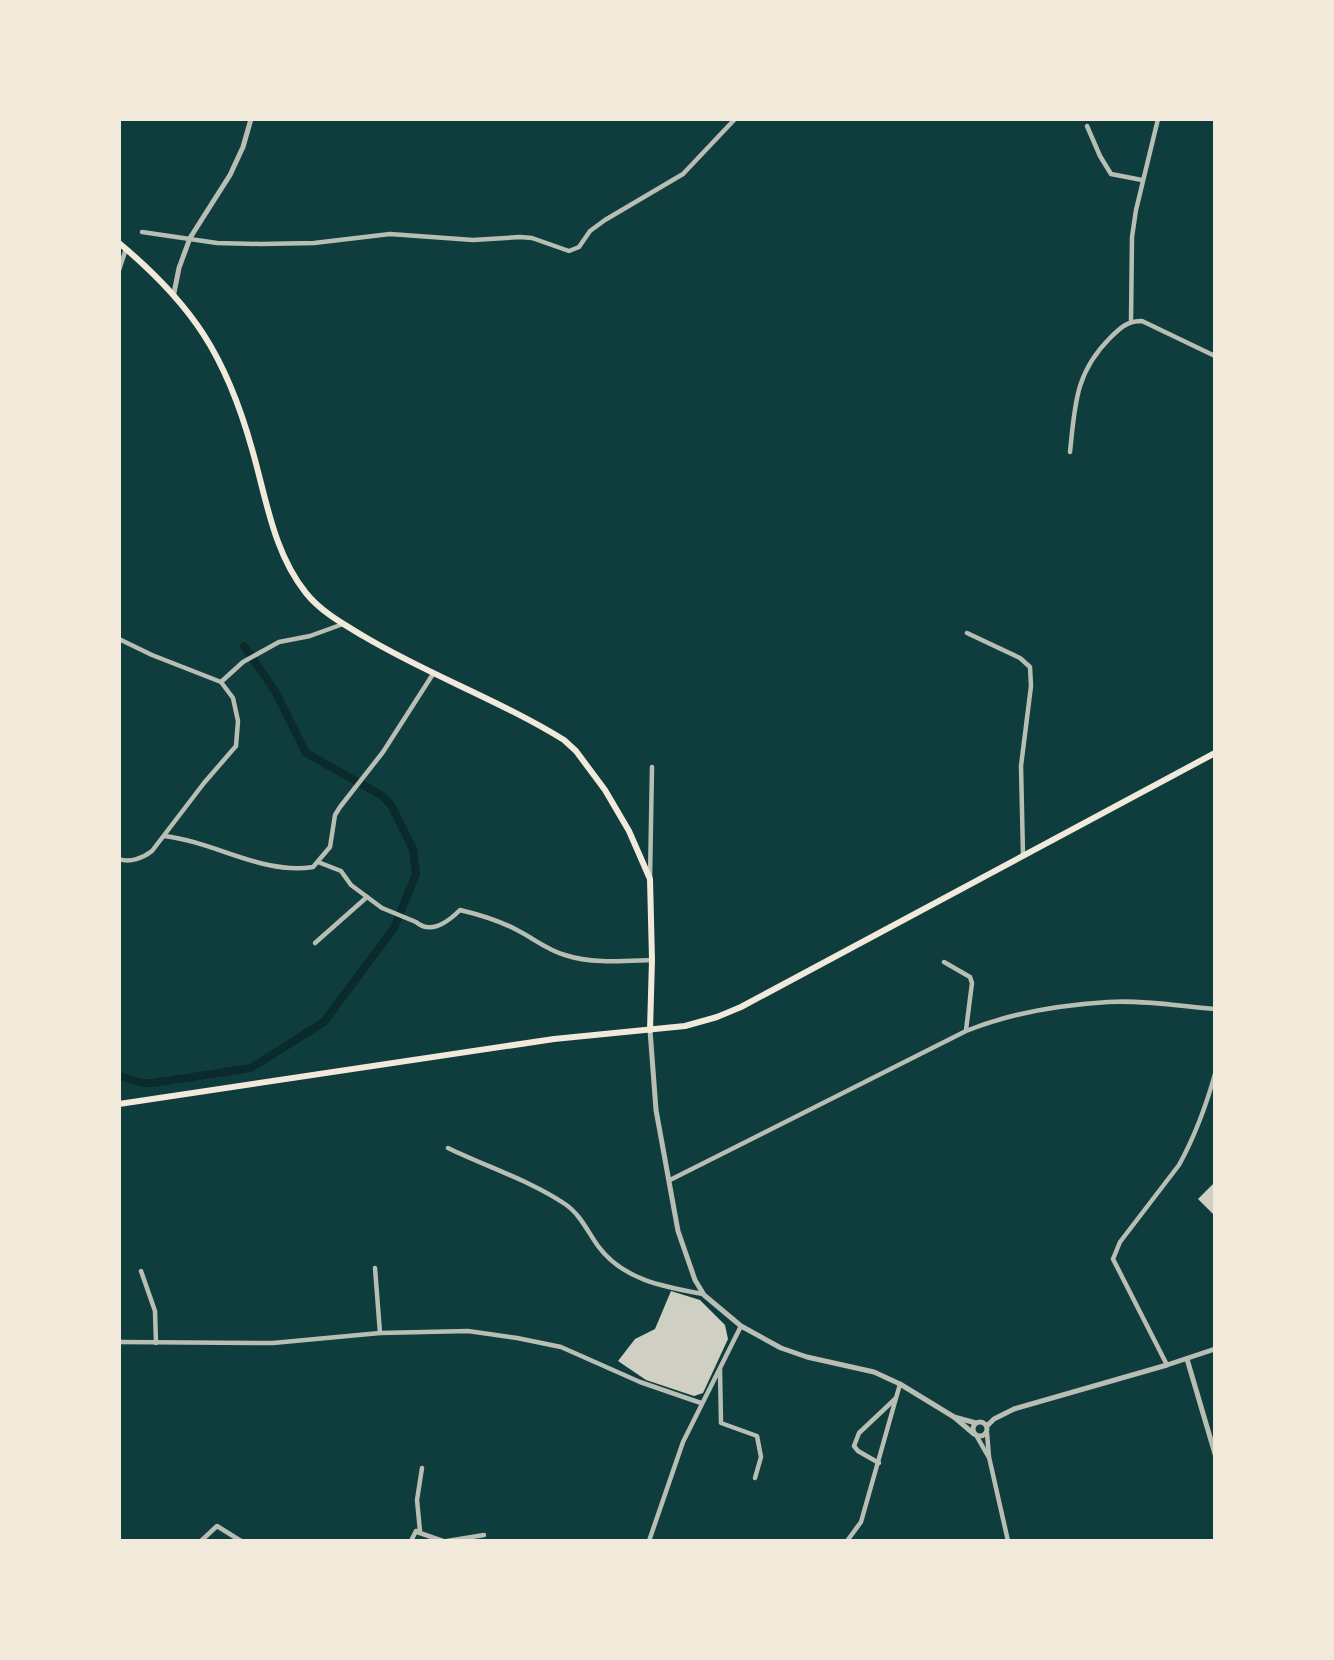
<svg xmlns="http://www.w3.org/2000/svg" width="1334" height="1660" font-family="'Archivo Narrow',sans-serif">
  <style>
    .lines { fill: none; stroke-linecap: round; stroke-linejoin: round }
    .canal { stroke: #0a2a2b; stroke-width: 8 }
    .building { fill: #cfcfc3 }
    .minor { stroke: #b8beb3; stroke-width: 4.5 }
    .tertiary { stroke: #b8beb3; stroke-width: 5 }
    .secondary { stroke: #f1e9da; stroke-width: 6 }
  </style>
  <rect width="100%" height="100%" fill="#0f3d3e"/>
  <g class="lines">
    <!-- canal -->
    <polyline class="canal" points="119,1076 143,1083 153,1083 251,1068 324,1022 394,928 416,874 413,849 391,805 381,795 306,753 275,691 244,646"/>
  </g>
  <!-- building -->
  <g class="building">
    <polygon points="1215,1182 1215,1216 1198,1199"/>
    <polygon points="671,1291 700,1300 725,1325 728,1339 703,1393 694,1396 646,1380 618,1361 635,1339 655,1329"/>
  </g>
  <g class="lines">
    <!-- minor -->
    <g class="minor">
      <polyline points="1087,126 1100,156 1111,174 1142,180"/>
      <polyline points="142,232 217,243 261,244 314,243 390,234 473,240 520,237 532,238 569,251 579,247 590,231 605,220 683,174 735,119"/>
      <polyline points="119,270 126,249"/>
      <polyline points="1131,321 1132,237 1136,210 1158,119"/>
      <path d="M1070,452c5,-47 5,-79 40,-114 10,-10 17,-17 32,-17l73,35"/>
      <polyline points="967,633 1020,658 1030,667 1031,686 1021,766 1023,855"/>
      <polyline points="119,639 152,655 221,682"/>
      <path d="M164,836c52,6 98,39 149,31l17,-20 5,-32 5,-8 43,-55 50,-78"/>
      <path d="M119,859c11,4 24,-1 33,-8l52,-68 32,-37 2,-25 -5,-23 -12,-16 22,-20 36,-20 31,-6 33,-12"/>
      <path d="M318,862l23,9 10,14 31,23 34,14c15,13 33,-1 44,-12 17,4 42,12 57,20 16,8 30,20 48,25 27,9 58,6 87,5"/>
      <polyline points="650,878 652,767"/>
      <polyline points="315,943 367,897"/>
      <polyline points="944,962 970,977 972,983 966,1030"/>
      <path d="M448,1148c39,19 81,32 117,56 15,10 23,28 33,42 25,34 66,41 105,48"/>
      <path d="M670,1180l296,-149c44,-18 94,-26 142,-29 35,-2 72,4 107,7"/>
      <polyline points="375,1268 380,1333"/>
      <polyline points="141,1271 155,1311 156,1343"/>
      <polyline points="119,1342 273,1343 380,1333 468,1331 517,1338 561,1347 640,1382 701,1403"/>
      <path d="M1167,1365l-54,-106 7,-17 59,-77c16,-29 27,-59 36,-91"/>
      <polyline points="720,1369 721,1423 757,1436 761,1457 755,1478"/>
      <polyline points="987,1433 989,1457 1008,1541"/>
      <polyline points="976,1435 988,1456"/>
      <polyline points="879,1463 858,1451 854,1446 859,1433 895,1399"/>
      <polyline points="417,1532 443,1541"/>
      <polyline points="201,1541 217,1526 241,1541"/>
      <polyline points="411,1541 416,1531 420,1531 417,1500 422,1468"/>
      <polyline points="447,1541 484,1535"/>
      <polyline points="649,1541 683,1442 741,1326"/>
      <polyline points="847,1541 861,1522 900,1384"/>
    </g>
    <!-- tertiary -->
    <g class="tertiary">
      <polyline points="174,293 179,268 190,238 230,175 243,147 251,119"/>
      <polyline points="650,1030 656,1110 678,1231 695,1280 704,1295 741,1326 781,1348 807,1357 874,1372 900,1384 954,1417 974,1434"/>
      <polyline points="1187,1359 1215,1454"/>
      <polyline points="954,1417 976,1423"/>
      <circle cx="980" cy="1429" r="7"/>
      <polyline points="987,1426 994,1419 1014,1409 1167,1365 1215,1349"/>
    </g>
    <!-- secondary -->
    <g class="secondary">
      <path d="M119,243c74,62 107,113 133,206 14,48 21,103 54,144 15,19 39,32 59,44 64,38 136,64 199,103l12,11 29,39 24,41 21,48 2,81 -2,70"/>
      <polyline points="119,1104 554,1039 685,1026 717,1017 741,1007 1215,753"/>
    </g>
  </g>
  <!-- border -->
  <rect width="1334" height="1660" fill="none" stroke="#f1e9da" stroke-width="242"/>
</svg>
